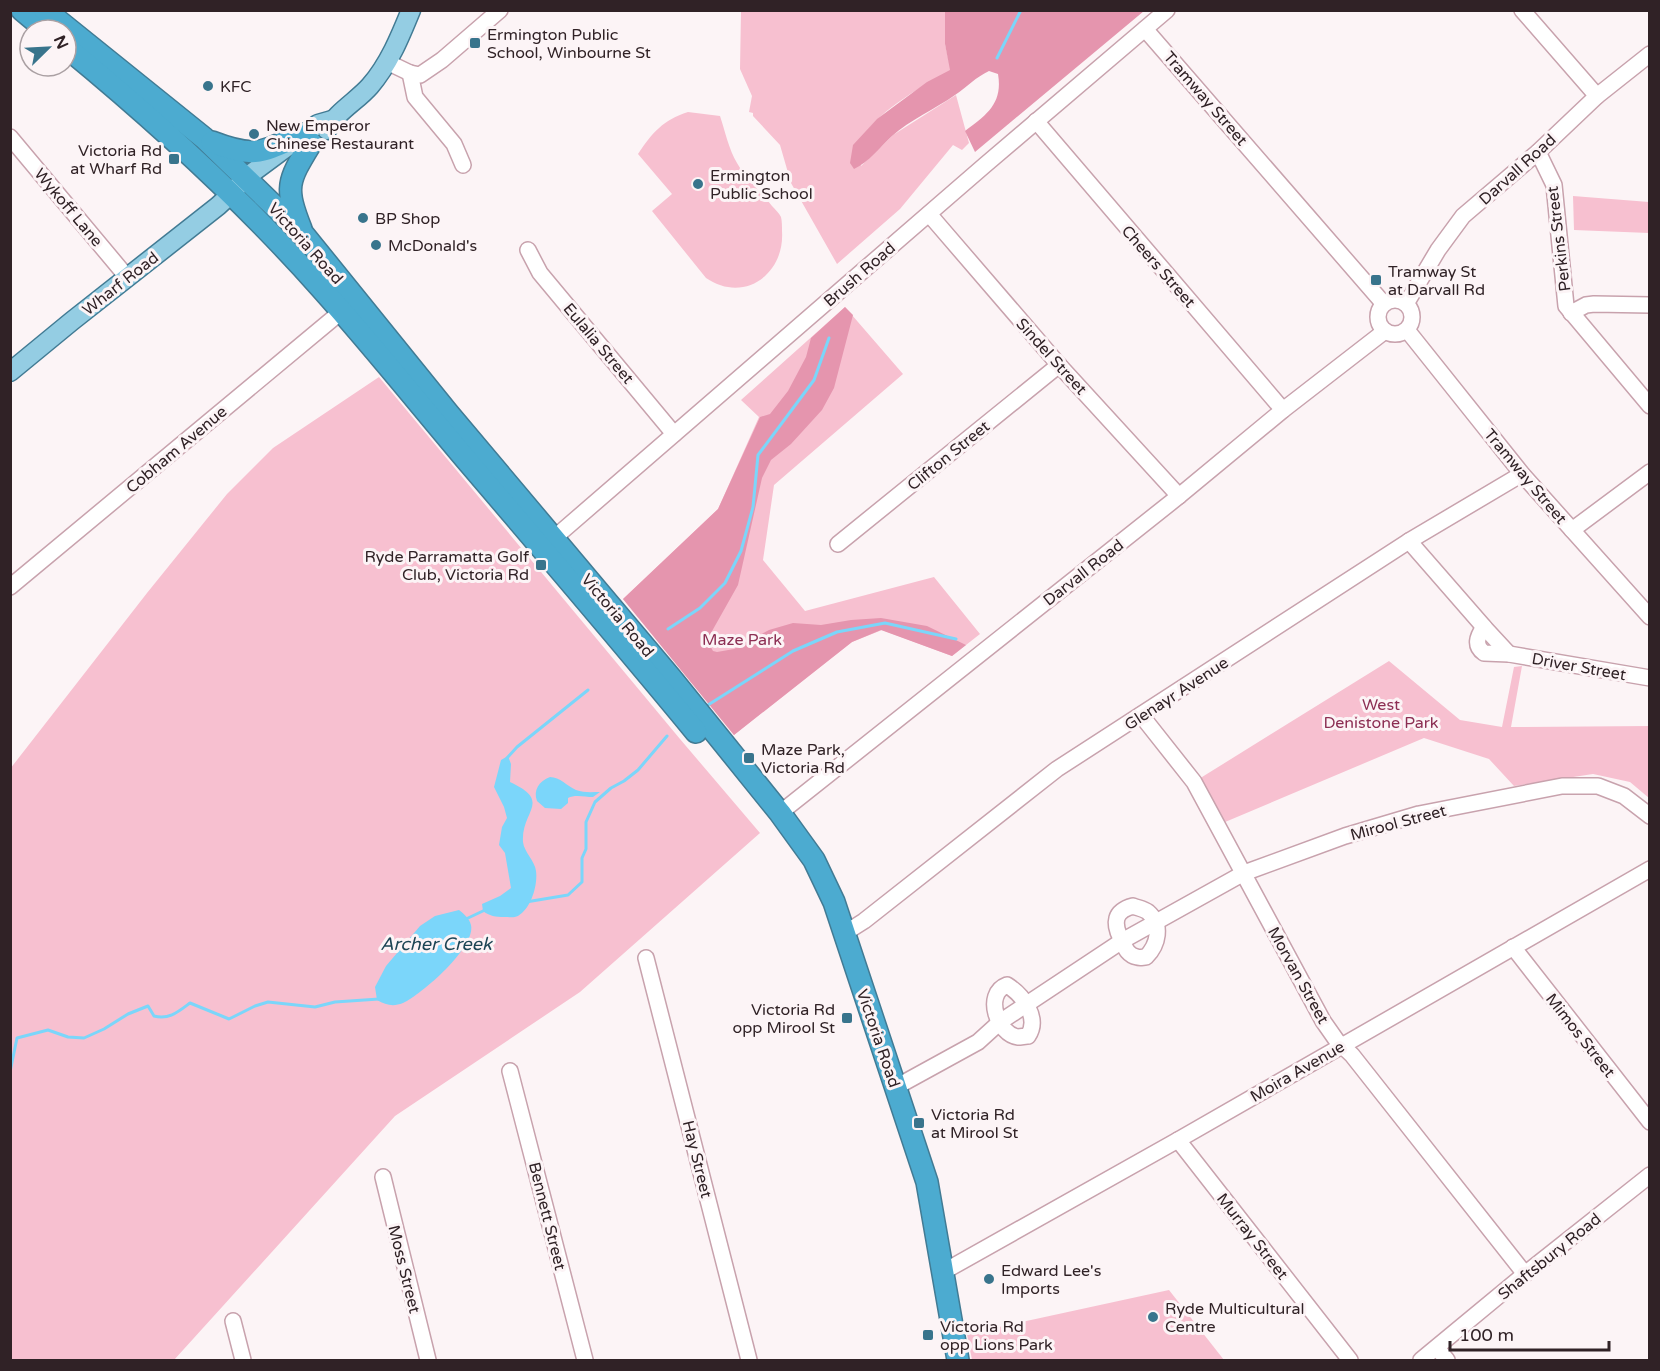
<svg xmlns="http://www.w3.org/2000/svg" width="1660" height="1371" font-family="'Varela Round',sans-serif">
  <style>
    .green { fill: #f7c0d0 }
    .forest { fill: #e595ae }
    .water { fill: #7bd6fa }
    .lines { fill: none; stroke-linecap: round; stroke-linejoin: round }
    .stream { stroke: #7bd6fa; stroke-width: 3 }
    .minor-casing { stroke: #c8a2ad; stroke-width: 18 }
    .major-casing { stroke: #427b94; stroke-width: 21 }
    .highway-casing { stroke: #427b94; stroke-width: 24 }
    .minor { stroke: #fff; stroke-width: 15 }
    .major { stroke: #94cde3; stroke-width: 18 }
    .highway { stroke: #4cabd0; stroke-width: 21 }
    .poi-dot { fill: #38748c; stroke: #fcf4f6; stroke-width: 2 }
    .labels { text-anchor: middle; stroke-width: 6; stroke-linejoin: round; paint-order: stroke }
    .poi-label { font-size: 16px; fill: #302226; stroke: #fcf4f6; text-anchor: start }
    .street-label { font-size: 16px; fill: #302226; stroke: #fcf4f6 }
    .park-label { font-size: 16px; fill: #8c2e53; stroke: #fcf4f6 }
    .water-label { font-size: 18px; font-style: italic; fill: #1d4555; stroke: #fcf4f6 }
  </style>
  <rect width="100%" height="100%" fill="#fcf4f6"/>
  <!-- green -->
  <g class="green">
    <path d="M741,11h204v33l6,27c-24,11 -73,41 -86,63 -5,8 -3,23 -4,32l32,-31 63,-40 13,48 -7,7 -9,-5 -53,64 -63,55 -46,-81 -11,-38 -27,-29v-3l-4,-1 3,-16 -12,-27z"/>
    <path d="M688,112l32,4c5,15 9,34 17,47 9,16 24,29 35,43 3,3 7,7 9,11 1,4 1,10 1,14 3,43 -38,73 -76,47l-54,-67 20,-17 -34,-40c14,-21 25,-34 50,-42z"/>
    <polygon points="1573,196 1649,202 1649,233 1574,230"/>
    <polygon points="845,307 903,374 774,485 763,560 805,611 934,577 980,634 952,656 882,630 852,642 734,735 623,599 718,509 759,417 741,400"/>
    <polygon points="379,377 680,739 760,833 580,992 395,1116 174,1360 11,1360 10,769 147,593 227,494 273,448"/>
    <polygon points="1389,661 1460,720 1502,727 1514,667 1522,666 1511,727 1649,726 1649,798 1630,782 1593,774 1514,786 1489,759 1424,738 1218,825 1194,782"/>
    <polygon points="1169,1290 1224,1360 972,1360 967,1334"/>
  </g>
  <!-- forest -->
  <g class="forest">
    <path d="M945,11v-1l199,1 -169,141 -10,-21c22,-16 38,-28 33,-57l-9,-3c-13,6 -22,16 -34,24 -20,14 -45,25 -63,41 -12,11 -23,26 -38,33l-4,-6 3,-18 24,-26 50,-37 23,-12 -5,-26z"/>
    <polygon points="845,307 853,315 834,388 822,410 791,444 771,460 762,478 738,585 707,640 713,651 717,652 734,649 769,630 793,623 821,625 851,620 881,618 927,626 966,645 952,656 881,630 852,642 734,735 623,599 718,509 760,417 770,414 788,391 806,357 811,338"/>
  </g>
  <!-- water -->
  <g class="water">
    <path d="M508,756l3,8 -1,18c43,20 11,28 13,60 1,10 12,19 13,29 2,14 -5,38 -18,45 -4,2 -9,1 -14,1 -8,0 -15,-1 -21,-6l-1,-7 18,-8 11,-8 -6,-35 -6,-8 3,-18 5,-9 -3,-11 -10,-20 7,-27z"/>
    <path d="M550,777c10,0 17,9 26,13 8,3 16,2 24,2l-7,5c-8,0 -18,-3 -25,1v5l-7,6 -16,-1 -8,-7c-4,-11 2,-20 13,-24z"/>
    <path d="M459,910c5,4 10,8 12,15 5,22 -49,69 -68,78 -10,4 -17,2 -26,-3l-2,-13 11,-21 34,-40 15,-10z"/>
  </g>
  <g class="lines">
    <!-- stream -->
    <g class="stream">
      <polyline points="997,58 1021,10"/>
      <polyline points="668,629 700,608 725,583 741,551 753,507 758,455 814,380 829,338"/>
      <polyline points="708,705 793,651 837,632 885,623 956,639"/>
      <polyline points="507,758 517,747 588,690"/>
      <polyline points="526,902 568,895 582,882 582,858 586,849 586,822 595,802 611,788 624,781 638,770 667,736"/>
      <polyline points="466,919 485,910"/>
      <path d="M10,1072l7,-34 31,-8 20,7 16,1 20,-9 24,-15 20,-8 6,10c15,4 24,-4 36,-13l39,16 26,-13 13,-4 47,5 20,-5 44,-3"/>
    </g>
    <!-- minor casing -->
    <g class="minor-casing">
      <g id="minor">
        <polyline points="1522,10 1597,96"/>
        <polyline points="1145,29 1384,304"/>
        <polyline points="387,62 410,73 420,75 442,60 500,10"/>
        <polyline points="410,73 415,97 454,144 463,165"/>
        <polyline points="1036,121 1283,410"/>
        <polyline points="10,137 127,277"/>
        <polyline points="1538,152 1554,185 1566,306 1650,406"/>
        <polyline points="929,214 1059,365 1179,496"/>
        <polyline points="528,250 540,273 674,434"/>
        <circle cx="1395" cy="317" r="17"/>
        <polyline points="1406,304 1438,250 1463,216 1538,152 1597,96 1650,54"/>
        <polyline points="1571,313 1586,305 1594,304 1650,305"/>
        <polyline points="1407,330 1522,474 1650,617"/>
        <polyline points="1572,530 1650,472"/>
        <polyline points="553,539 985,165 1167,10"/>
        <polyline points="1409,541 1484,627 1509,654"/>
        <polyline points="838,544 1059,365"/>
        <polyline points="10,587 342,311"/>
        <path d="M1484,627c-7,10 -10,19 0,26l25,1 141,24"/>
        <polyline points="1141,715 1194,782 1323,1021 1337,1041 1352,1055 1525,1274"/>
        <polyline points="780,813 1179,496 1283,410 1385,331"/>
        <path d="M1133,906c5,2 11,3 15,6 15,13 10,33 -2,45 -3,0 -6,1 -9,0 -10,-2 -12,-10 -16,-18 -8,-16 -7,-28 12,-33z"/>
        <polyline points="845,933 864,921 1057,769 1409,541 1522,474"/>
        <polyline points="1513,947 1650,1122"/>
        <polyline points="646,958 749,1360"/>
        <path d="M1007,985c16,10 33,33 21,51 -3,0 -7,1 -10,1 -20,-2 -35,-43 -11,-52z"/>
        <polyline points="510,1071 585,1360"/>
        <polyline points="896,1087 978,1042 1000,1022 1122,941 1244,873 1345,836 1419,814 1562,786 1598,786 1624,796 1650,816"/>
        <polyline points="1178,1140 1350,1360"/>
        <polyline points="383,1177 428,1360"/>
        <polyline points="943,1272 1178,1140 1650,869"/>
        <polyline points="233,1321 243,1360"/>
        <polyline points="1437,1348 1447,1360"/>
        <polyline points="1421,1360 1525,1274 1650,1175"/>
      </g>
    </g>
    <!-- major casing -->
    <g class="major-casing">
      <g id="major">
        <path d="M327,130c9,-18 30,-29 43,-44 19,-22 30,-49 41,-76"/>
        <polyline points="10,372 72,321 218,206 231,194 245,178 318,124 332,120"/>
      </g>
    </g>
    <!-- highway casing -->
    <g class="highway-casing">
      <g id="highway">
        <polyline points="22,10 46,30"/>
        <polyline points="45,10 204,138 304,235 448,413 671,678 780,813 814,860 834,902 927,1182 958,1360"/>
        <path d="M66,47c90,74 177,153 255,241 51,57 99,117 148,175 76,89 152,178 227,269"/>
        <path d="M212,142c44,17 50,10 91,-8"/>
        <path d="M301,229c-17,-43 -13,-48 10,-86"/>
      </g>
    </g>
    <!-- minor -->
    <use href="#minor" class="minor"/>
    <!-- major -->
    <use href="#major" class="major"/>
    <!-- highway -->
    <use href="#highway" class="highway"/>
  </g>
  <!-- markers -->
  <g class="poi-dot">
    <rect x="469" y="37" width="12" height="12" rx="3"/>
    <circle cx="208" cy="86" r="6"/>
    <circle cx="254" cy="134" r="6"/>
    <rect x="168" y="153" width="12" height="12" rx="3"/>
    <circle cx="698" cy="184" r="6"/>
    <circle cx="363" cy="218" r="6"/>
    <circle cx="376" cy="245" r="6"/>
    <rect x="1370" y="274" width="12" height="12" rx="3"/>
    <rect x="535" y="559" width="12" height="12" rx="3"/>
    <rect x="743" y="752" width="12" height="12" rx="3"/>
    <rect x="841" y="1012" width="12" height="12" rx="3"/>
    <rect x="913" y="1117" width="12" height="12" rx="3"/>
    <circle cx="989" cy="1279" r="6"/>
    <circle cx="1153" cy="1317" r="6"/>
    <rect x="922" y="1329" width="12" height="12" rx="3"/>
  </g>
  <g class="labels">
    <!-- poi labels -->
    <g class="poi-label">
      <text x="487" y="40">Ermington Public<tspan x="487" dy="18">School, Winbourne St</tspan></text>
      <text x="220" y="92">KFC</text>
      <text x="266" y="131">New Emperor<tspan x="266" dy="18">Chinese Restaurant</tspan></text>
      <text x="162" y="156" text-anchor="end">Victoria Rd<tspan x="162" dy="18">at Wharf Rd</tspan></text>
      <text x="710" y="181">Ermington<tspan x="710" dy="18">Public School</tspan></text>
      <text x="375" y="224">BP Shop</text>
      <text x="388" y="251">McDonald's</text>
      <text x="1388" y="277">Tramway St<tspan x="1388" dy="18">at Darvall Rd</tspan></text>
      <text x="529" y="562" text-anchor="end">Ryde Parramatta Golf<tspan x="529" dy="18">Club, Victoria Rd</tspan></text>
      <text x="761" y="755">Maze Park,<tspan x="761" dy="18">Victoria Rd</tspan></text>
      <text x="835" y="1015" text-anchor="end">Victoria Rd<tspan x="835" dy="18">opp Mirool St</tspan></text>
      <text x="931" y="1120">Victoria Rd<tspan x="931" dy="18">at Mirool St</tspan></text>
      <text x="1001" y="1276">Edward Lee's<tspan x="1001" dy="18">Imports</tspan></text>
      <text x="1165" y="1314">Ryde Multicultural<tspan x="1165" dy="18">Centre</tspan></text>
      <text x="940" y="1332">Victoria Rd<tspan x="940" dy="18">opp Lions Park</tspan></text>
    </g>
    <!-- street labels -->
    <g class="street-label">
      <text transform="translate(1206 98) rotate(49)" y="6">Tramway Street</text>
      <text transform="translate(1517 169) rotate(-42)" y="6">Darvall Road</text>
      <text transform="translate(69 207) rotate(50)" y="6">Wykoff Lane</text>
      <text transform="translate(1558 239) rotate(-97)" y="6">Perkins Street</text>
      <text transform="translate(306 243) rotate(48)" y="6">Victoria Road</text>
      <text transform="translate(1159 266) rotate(49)" y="6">Cheers Street</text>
      <text transform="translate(859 274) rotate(-41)" y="6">Brush Road</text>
      <text transform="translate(120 283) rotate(-38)" y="6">Wharf Road</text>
      <text transform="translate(599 343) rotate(50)" y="6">Eulalia Street</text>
      <text transform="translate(1052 356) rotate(48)" y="6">Sindel Street</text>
      <text transform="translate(176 449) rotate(-40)" y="6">Cobham Avenue</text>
      <text transform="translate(948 455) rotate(-39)" y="6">Clifton Street</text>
      <text transform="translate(1526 476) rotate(50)" y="6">Tramway Street</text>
      <text transform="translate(1083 572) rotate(-38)" y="6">Darvall Road</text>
      <text transform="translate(618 615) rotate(50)" y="6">Victoria Road</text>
      <text transform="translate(1579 666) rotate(10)" y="6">Driver Street</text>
      <text transform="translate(1176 693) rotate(-33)" y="6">Glenayr Avenue</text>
      <text transform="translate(1398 822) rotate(-15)" y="6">Mirool Street</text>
      <text transform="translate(1299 975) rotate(61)" y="6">Morvan Street</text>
      <text transform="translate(1581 1035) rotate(52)" y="6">Mimos Street</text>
      <text transform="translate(879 1038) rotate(71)" y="6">Victoria Road</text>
      <text transform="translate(1297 1071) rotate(-30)" y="6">Moira Avenue</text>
      <text transform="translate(698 1159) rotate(76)" y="6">Hay Street</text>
      <text transform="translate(548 1216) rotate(76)" y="6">Bennett Street</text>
      <text transform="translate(1253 1236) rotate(52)" y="6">Murray Street</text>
      <text transform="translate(1549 1256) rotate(-39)" y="6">Shaftsbury Road</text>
      <text transform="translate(405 1269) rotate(76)" y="6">Moss Street</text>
    </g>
    <!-- park labels -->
    <g class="park-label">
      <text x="742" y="645">Maze Park</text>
      <text x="1381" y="710">West<tspan x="1381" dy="18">Denistone Park</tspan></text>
    </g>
    <!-- water labels -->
    <g class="water-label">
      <text x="436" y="950">Archer Creek</text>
    </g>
  </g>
  <!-- border -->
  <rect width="1660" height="1371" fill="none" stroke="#302226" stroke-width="24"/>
  <!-- north arrow -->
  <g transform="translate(48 48) rotate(66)"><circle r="28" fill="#fcf4f6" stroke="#aaa0a3" stroke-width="1.5"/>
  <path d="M0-4.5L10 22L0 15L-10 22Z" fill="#38748c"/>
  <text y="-9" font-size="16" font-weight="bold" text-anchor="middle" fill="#302226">N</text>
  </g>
  <!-- scale -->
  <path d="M1450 1341v9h159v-9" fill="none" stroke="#302226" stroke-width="3"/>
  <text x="1459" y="1341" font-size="18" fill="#302226" stroke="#fcf4f6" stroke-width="4.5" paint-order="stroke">100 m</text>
</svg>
